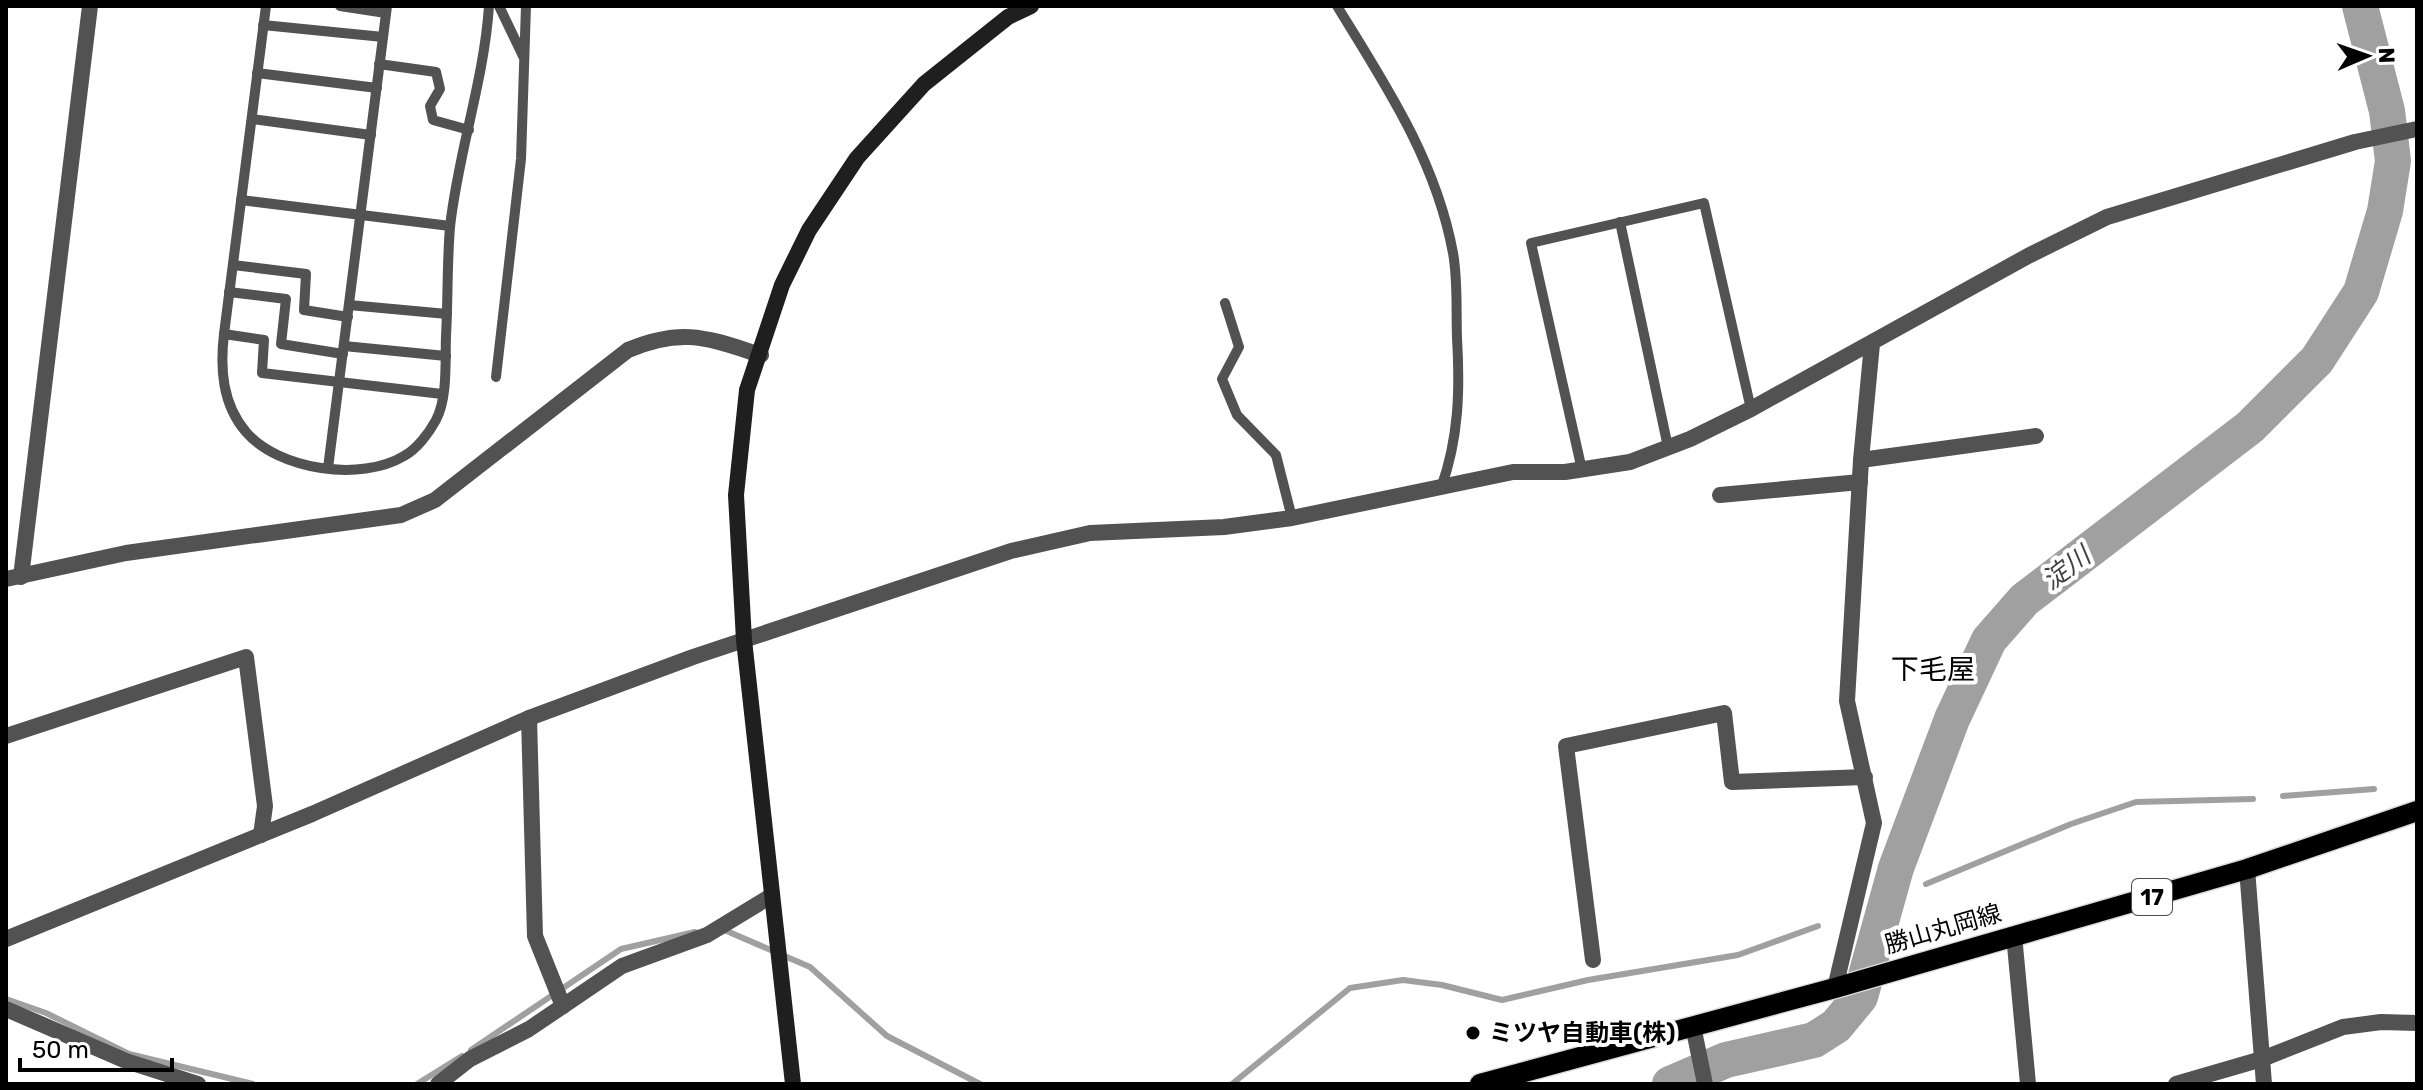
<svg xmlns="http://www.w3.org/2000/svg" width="2423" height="1090" font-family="Rubik,'Noto Sans JP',sans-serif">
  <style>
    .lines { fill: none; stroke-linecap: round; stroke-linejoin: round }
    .stream { stroke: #a0a0a0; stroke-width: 6 }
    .river { stroke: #a0a0a0; stroke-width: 36 }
    .primary-casing { stroke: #dbdbdb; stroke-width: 23 }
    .lane { stroke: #525252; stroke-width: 10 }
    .street { stroke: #525252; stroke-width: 16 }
    .secondary { stroke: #1f1f1f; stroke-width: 16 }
    .primary { stroke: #000; stroke-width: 20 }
    .poi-dot { fill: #000; stroke: #fff; stroke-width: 3 }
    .labels { text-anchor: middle; stroke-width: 8; stroke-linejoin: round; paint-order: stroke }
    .shield { fill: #fff; stroke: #4c4c4c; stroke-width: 2 }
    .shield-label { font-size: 22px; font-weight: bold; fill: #000 }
    .street-label { font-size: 24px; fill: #000; stroke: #fff }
    .poi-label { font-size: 24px; font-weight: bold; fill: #000; stroke: #fff; text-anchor: start }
    .water-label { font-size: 26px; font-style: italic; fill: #414141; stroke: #fff }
    .quarter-label { font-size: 28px; fill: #000; stroke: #fff }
  </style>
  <rect width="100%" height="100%" fill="#fff"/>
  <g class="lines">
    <!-- stream -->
    <g class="stream">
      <polyline points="2283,796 2374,789"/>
      <polyline points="1926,884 2071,824 2136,802 2253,799"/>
      <polyline points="722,929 810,967 887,1036 980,1084"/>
      <polyline points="6,999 46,1013 129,1054 253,1084"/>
      <polyline points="471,1050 621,949 695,932"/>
      <polyline points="417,1084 462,1056"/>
      <polyline points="1232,1084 1350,988 1403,980 1442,985 1502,1000 1588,980 1738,955 1818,926"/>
    </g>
    <!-- river -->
    <polyline class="river" points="1670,1084 1726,1060 1814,1040 1836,1026 1860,997 1896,868 1952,719 1989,640 2024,600 2250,427 2317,360 2361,292 2385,211 2393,161 2387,111 2360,6"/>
    <!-- primary casing -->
    <g class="primary-casing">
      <polyline id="primary" points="1480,1084 1835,988 2247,869 2417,811"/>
    </g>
    <!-- lane -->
    <g class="lane">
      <path d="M266,6l-42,328c-4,34 -2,70 22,98 33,38 115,50 158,24 13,-7 25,-23 32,-36 12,-23 9,-59 10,-84 2,-36 1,-73 4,-109 8,-74 34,-146 39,-221"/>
      <polyline points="340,6 386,13"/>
      <polyline points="499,6 523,56"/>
      <path d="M1337,6c48,78 99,154 116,247 5,27 3,57 4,85 3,52 2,100 -16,150"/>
      <polyline points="263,25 383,37"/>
      <polyline points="379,64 436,72 440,89 430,106 433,120 469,130"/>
      <polyline points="257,73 377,88"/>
      <polyline points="252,119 371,135"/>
      <polyline points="241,200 450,226"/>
      <polyline points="1620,222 1668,447"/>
      <polyline points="233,265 306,274 304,310 348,317"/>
      <polyline points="229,292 286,299 281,344 343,354"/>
      <polyline points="1225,303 1239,347 1222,379 1237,415 1276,455 1292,518"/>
      <polyline points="349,305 447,314"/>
      <polyline points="224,334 264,340 262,373 442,394"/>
      <polyline points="344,346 446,356"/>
      <polyline points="496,377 521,159 526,6"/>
      <polyline points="328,468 387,6"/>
      <polyline points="1582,470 1531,243 1704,203 1751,409"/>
    </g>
    <!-- street -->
    <g class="street">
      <polyline points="1861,460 2036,436"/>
      <polyline points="1720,495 1860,482"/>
      <polyline points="21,577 90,6"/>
      <path d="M6,579l120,-26 275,-38 34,-15 193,-150c55,-23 79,-12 133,5"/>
      <polyline points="529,718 535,936 563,1006"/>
      <polyline points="6,736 246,657 265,806 261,835"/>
      <polyline points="2247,869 2264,1084"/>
      <polyline points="2014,935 2028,1084"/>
      <polyline points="6,939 312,814 529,718 693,657 1011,551 1090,533 1224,527 1292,518 1513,472 1565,472 1630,462 1690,439 1751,409 2028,256 2107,217 2355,142 2417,129"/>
      <polyline points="1593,960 1566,746 1724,713 1732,782 1865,777"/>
      <polyline points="1835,988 1874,823 1847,701 1861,460 1872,344"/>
      <polyline points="6,1009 126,1061 198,1084"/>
      <polyline points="1693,1026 1705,1084"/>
      <polyline points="438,1084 470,1059 529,1029 622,966 707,935 771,896"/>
      <polyline points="2176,1084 2262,1059 2343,1027 2381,1022 2417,1023"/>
    </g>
    <!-- secondary -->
    <polyline class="secondary" points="793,1084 744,640 736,495 747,390 782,285 809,230 857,158 924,84 1008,17 1031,6"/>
    <!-- primary -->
    <use href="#primary" class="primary"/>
  </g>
  <!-- markers -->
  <circle class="poi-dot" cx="1473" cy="1033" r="8"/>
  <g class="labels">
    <!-- shield labels -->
    <rect class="shield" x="2132" y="879" width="40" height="36" rx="6"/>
    <g class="shield-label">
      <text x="2152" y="905">17</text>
    </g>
    <!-- street labels -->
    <g class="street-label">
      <text transform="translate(1943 929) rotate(-16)" y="8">勝山丸岡線</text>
    </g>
    <!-- poi labels -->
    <g class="poi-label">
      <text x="1489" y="1041">ミツヤ自動車(株)</text>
    </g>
    <!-- water labels -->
    <g class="water-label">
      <text transform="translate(2066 568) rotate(-37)" y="9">淀川</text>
    </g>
    <!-- quarter labels -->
    <g class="quarter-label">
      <text x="1933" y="679">下毛屋</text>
    </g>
  </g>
  <!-- border -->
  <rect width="2423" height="1090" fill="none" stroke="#000000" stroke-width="16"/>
  <!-- north arrow -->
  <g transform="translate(2367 56) rotate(88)" stroke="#ffffff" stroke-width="6" paint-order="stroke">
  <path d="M0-6L14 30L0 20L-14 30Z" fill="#000000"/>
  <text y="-12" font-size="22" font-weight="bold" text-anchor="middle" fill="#000000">N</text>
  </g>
  <!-- scale -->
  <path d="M20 1058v12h152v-12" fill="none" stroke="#000000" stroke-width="4"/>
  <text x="32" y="1058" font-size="24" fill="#000000" stroke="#ffffff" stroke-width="6" paint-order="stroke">50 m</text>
</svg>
